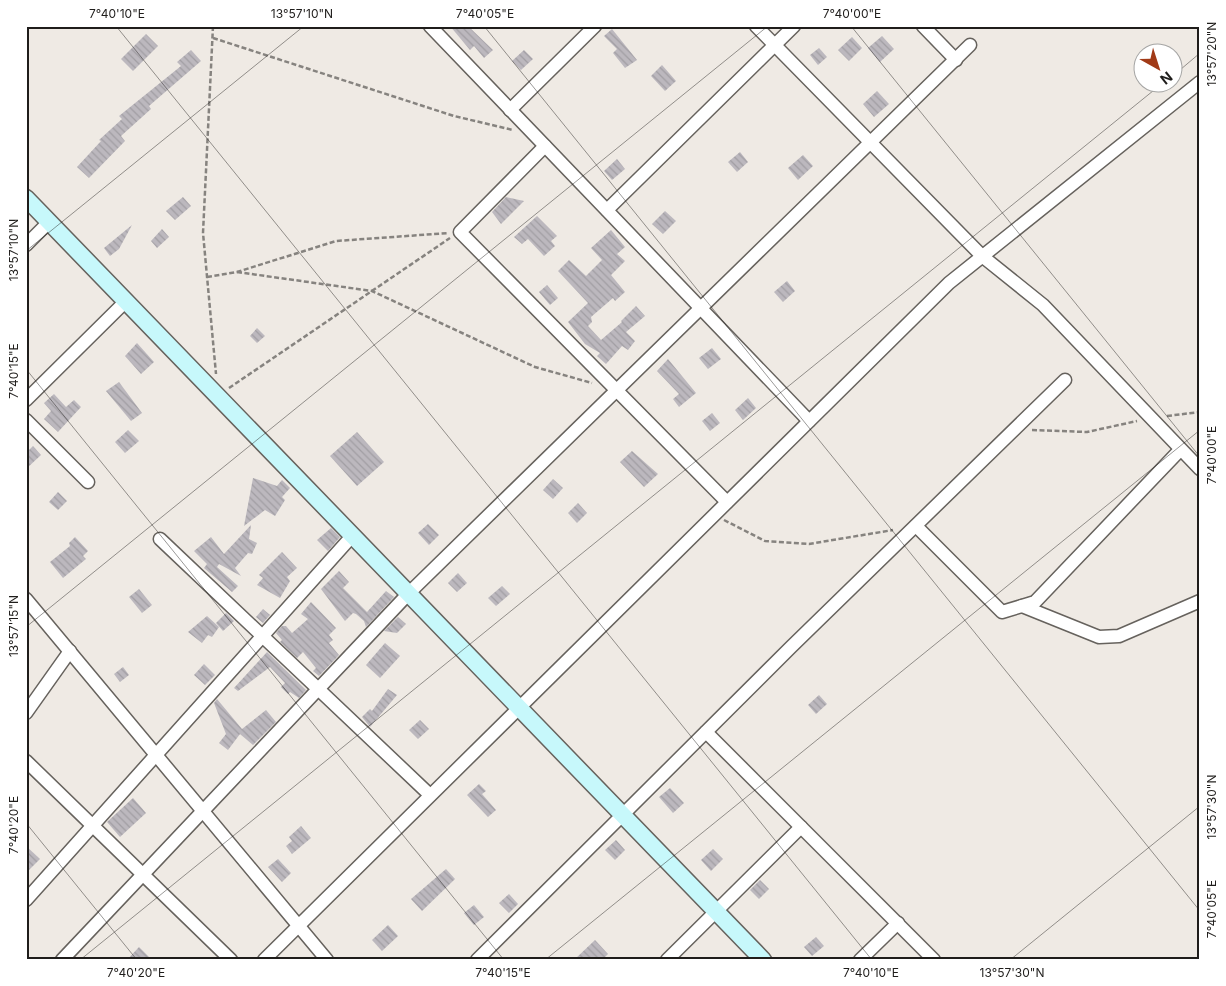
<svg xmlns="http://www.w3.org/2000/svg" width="1226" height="986" font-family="Inter,sans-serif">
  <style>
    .building { fill: url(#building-back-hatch) }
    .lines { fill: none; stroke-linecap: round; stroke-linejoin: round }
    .street-casing { stroke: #66625d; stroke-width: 15 }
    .secondary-casing { stroke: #66625d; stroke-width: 19 }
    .path { stroke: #86837f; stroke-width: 2.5; stroke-dasharray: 5 2.5; stroke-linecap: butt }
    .street { stroke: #fff; stroke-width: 12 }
    .secondary { stroke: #c7f8fb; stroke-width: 16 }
    .ticks { fill: none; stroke: #1f1d1b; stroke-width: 1; stroke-opacity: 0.45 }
    .neatline { fill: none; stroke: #1f1d1b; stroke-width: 2 }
    .ticks-label { font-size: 12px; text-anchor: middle; fill: #1f1d1b }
  </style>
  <defs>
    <pattern id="building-back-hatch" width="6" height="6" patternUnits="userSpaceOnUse" patternTransform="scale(1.25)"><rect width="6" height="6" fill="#bcb8be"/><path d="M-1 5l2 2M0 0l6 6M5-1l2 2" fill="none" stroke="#a19ea3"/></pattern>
  </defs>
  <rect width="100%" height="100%" fill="#efeae4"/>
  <!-- building -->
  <g class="building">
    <polygon points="450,26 468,26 493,50 484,58 474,46 470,50"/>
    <polygon points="612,29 637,60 625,68 613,53 617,49 604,36"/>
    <polygon points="146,34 158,46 133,71 121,59"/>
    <polygon points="882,36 894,49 880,62 868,48"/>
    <polygon points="852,37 862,48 849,61 838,50"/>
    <polygon points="819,48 827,57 818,65 810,55"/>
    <polygon points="191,50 201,61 149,106 151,109 121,136 125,141 89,178 77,167 101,141 99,140 122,119 119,116 181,66 177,62"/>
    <polygon points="524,50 533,59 521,70 512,61"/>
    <polygon points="662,65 676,81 665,91 651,76"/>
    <polygon points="877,91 889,104 874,117 863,104"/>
    <polygon points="740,152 748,162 737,172 728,162"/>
    <polygon points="803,155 813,166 798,180 788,168"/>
    <polygon points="617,159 625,169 612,180 604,171"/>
    <polygon points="183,197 191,206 175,220 166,211"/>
    <polygon points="506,197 524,201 501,224 492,212"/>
    <polygon points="665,211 676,221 663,234 652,224"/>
    <polygon points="537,216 557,236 551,241 555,246 544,256 528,239 522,244 514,237"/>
    <polygon points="132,225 119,249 110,256 104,248"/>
    <polygon points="162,229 169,237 157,248 151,241"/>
    <polygon points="611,230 625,247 617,254 625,261 611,275 625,292 615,301 613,298 591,317 592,322 588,326 601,340 622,322 621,321 636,306 645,316 626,332 635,341 628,350 622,346 606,364 597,356 600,353 585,344 568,322 588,303 558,271 569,260 586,276 602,260 591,248"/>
    <polygon points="787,281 795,291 783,302 774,292"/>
    <polygon points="547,285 558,298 550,305 539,292"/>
    <polygon points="257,328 265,336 257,343 250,336"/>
    <polygon points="137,343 154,362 141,374 125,356"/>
    <polygon points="712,348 721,359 708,369 699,358"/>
    <polygon points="668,359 696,393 679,407 673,399 679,394 657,371"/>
    <polygon points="119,382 142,413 131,421 106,391"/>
    <polygon points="54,394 66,407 74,400 81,407 58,432 44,419 51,411 44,403"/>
    <polygon points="748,398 756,408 743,420 735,410"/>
    <polygon points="712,413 720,423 710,431 702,421"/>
    <polygon points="128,430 139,441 125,453 115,442"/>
    <polygon points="357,432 384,462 357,486 330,456"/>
    <polygon points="33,446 41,455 26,469 26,453"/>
    <polygon points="632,451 658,474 644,487 620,462"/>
    <polygon points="253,478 277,486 282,480 290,488 282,497 285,500 275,516 265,510 244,526"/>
    <polygon points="553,479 563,488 553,499 543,490"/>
    <polygon points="58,492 67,501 58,510 49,502"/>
    <polygon points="578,503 587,513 577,523 568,513"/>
    <polygon points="428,524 439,535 429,545 418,533"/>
    <polygon points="251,525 249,539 257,543 252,554 248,553 235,568 241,576 219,564 217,567 238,586 232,592 204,568 207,564 194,551 211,537 224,554"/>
    <polygon points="331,528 340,537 328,551 317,540"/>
    <polygon points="75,537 88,551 83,556 86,559 63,578 50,562 70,546 69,543"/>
    <polygon points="282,552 297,568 287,577 290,581 280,598 257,585 263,578 259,575"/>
    <polygon points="339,571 349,582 343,588 367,612 386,591 394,597 366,627 364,621 356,614 353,613 345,621 321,589"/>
    <polygon points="458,573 467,583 457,592 448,583"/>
    <polygon points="502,586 510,594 496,606 488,598"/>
    <polygon points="139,589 152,605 142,613 129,597"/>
    <polygon points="311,602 336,628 329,635 333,640 329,643 339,655 319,676 313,671 316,668 303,652 297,658 280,642 282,640 276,633 282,626 286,626 292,633 308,619 301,614"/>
    <polygon points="263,609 270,615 263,623 256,617"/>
    <polygon points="226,613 234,621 223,631 216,623"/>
    <polygon points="207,616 219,627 212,637 208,635 202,643 188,632"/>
    <polygon points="398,617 406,624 397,633 384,631"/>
    <polygon points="385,643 400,656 380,678 366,665"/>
    <polygon points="267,652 306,690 299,698 290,692 288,694 281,687 285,683 270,667 238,691 234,688"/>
    <polygon points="204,664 215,675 205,685 194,675"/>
    <polygon points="123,667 129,675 120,682 114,674"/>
    <polygon points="388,689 397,695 370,727 362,717 370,709 372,711"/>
    <polygon points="819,695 827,704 816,714 808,705"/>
    <polygon points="217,699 242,729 266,710 276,722 253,745 240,734 228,750 219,743 226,734 214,703"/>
    <polygon points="420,720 429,729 418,739 409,730"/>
    <polygon points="479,784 486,791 482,794 496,810 488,817 467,795"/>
    <polygon points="670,788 684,803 673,813 659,797"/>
    <polygon points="133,798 146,813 120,837 107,822"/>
    <polygon points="301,826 311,838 292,854 286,846 292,841 289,837"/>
    <polygon points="616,840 625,850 615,860 605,850"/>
    <polygon points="26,846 40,859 26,873"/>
    <polygon points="713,849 723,859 711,871 701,860"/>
    <polygon points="278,859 291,873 282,882 268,867"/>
    <polygon points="446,869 455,879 422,911 411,899"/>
    <polygon points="760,880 769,889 759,899 750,890"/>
    <polygon points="509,894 518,904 509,913 499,903"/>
    <polygon points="474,905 484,917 474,925 464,913"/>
    <polygon points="388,925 398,936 382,951 372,940"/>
    <polygon points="816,937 824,946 812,956 804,947"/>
    <polygon points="595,940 608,954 602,960 574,960"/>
    <polygon points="139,947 152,960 127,960"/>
  </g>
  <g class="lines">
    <!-- street casing -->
    <g class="street-casing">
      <g id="street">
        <polyline points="430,26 809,421"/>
        <polyline points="756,26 982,256 1043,305 1200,469"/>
        <polyline points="923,26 956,60"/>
        <polyline points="510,110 595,26"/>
        <polyline points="545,146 460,232 727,502"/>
        <polyline points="607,210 794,26"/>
        <polyline points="26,245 49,222"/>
        <polyline points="26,400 126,301"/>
        <polyline points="26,420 88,482"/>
        <polyline points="916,526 1002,612 1035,602 1180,450"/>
        <polyline points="160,539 430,795"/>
        <polyline points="26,599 327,960"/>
        <polyline points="1022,606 1099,637 1119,636 1200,601"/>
        <polyline points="26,713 70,651"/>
        <polyline points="706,732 934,960"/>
        <polyline points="26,761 231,960"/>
        <polyline points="26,900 353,535"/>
        <polyline points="62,960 409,593 970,45"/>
        <polyline points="264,960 949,283 1200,82"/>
        <polyline points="477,960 791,647 1065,380"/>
        <polyline points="667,960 801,827"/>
        <polyline points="860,960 898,923"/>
      </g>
    </g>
    <!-- secondary casing -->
    <g class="secondary-casing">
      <polyline id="secondary" points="26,198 763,960"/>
    </g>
    <!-- path -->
    <g class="path">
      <polyline points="213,26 203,233 216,374"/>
      <polyline points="213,38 454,116 513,130"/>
      <polyline points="237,272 372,291 535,367 592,383"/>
      <polyline points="207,277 237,272 336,241 449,233"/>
      <polyline points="229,388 450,238"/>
      <polyline points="1167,416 1200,412"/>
      <polyline points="1032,430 1087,432 1137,421"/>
      <polyline points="724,520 765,541 809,544 893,530"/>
    </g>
    <!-- street -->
    <use href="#street" class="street"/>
    <!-- secondary -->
    <use href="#secondary" class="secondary"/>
  </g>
  <!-- ticks -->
  <path class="ticks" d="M116,26l756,934M484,26l716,885M851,26l349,431M1174,75l26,-22M26,251l278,-225M26,369l478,591M26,627l742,-601M26,823l111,137M80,960l1084,-878M545,960l655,-530M1010,960l190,-154"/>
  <!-- border -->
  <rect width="1226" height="986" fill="none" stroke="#ffffff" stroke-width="55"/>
  <!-- north arrow -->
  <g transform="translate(1158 68) rotate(141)"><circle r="24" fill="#ffffff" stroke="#a5a5a4"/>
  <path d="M0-4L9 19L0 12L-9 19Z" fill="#a13a17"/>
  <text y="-8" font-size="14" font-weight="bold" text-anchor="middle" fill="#1f1d1b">N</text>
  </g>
  <rect x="28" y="28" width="1170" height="930" class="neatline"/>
  <g class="ticks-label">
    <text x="117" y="18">7°40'10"E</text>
    <text x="302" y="18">13°57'10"N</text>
    <text x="485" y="18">7°40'05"E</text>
    <text x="852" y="18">7°40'00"E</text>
    <text transform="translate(1212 54) rotate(-90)" y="4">13°57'20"N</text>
    <text transform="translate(14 250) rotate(-90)" y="4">13°57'10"N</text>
    <text transform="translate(14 371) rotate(-90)" y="4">7°40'15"E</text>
    <text transform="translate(1212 455) rotate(-90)" y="4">7°40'00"E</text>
    <text transform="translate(14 626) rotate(-90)" y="4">13°57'15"N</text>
    <text transform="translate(1212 807) rotate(-90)" y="4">13°57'30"N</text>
    <text transform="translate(14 825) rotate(-90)" y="4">7°40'20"E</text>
    <text transform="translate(1212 909) rotate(-90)" y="4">7°40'05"E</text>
    <text x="136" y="977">7°40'20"E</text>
    <text x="503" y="977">7°40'15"E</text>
    <text x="871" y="977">7°40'10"E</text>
    <text x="1012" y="977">13°57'30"N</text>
  </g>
</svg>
